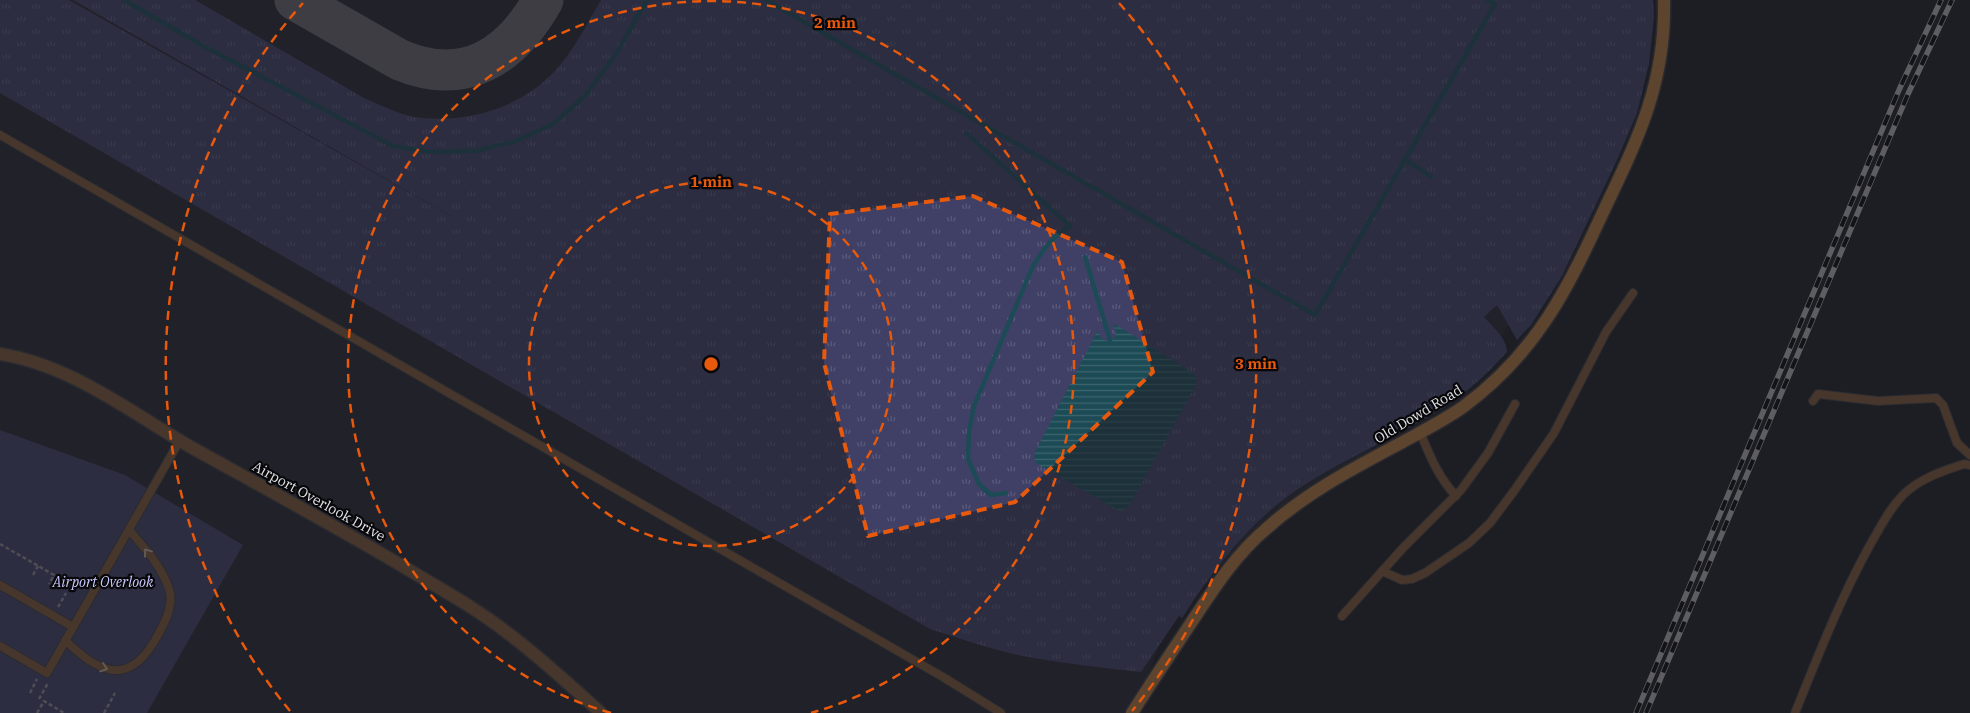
<svg xmlns="http://www.w3.org/2000/svg" width="1970" height="713" font-family="'IBM Plex Serif',serif">
  <style>
    .built { fill: #262631 }
    .grass { fill: url(#grass-tufts) }
    .park { fill: #404066 }
    .water { fill: url(#water-rules) }
    .lines { fill: none; stroke-linecap: round; stroke-linejoin: round }
    .stream { stroke: #1c4b56; stroke-width: 4.5 }
    .taxiway { stroke: #646469; stroke-width: 41 }
    .lane-casing { stroke: #3a3a3f; stroke-width: 10 }
    .street-casing { stroke: #3a3a3f; stroke-width: 15 }
    .secondary-casing { stroke: #3a3a3f; stroke-width: 15 }
    .path { stroke: #87888c; stroke-width: 2.5; stroke-dasharray: 4 2.5; stroke-linecap: butt }
    .lane { stroke: #785533; stroke-width: 8 }
    .street { stroke: #785533; stroke-width: 12 }
    .secondary { stroke: #ac733a; stroke-width: 12 }
    .rail-casing { stroke: #aaabae; stroke-width: 5.5 }
    .rail { stroke: #08080b; stroke-width: 4; stroke-dasharray: 11; stroke-linecap: butt }
    .oneway { stroke: #b3a496 }
    .marked { fill: none; stroke: #e8590c; stroke-width: 4; stroke-dasharray: 10 6; stroke-linejoin: round }
    .ring { fill: none; stroke: #e8590c; stroke-width: 2.5; stroke-dasharray: 9 6 }
    .labels { text-anchor: middle; stroke-width: 4.5; stroke-linejoin: round; paint-order: stroke }
    .street-label { font-size: 14px; fill: #e3e4e7; stroke: #08080b }
    .park-label { font-size: 14px; font-style: italic; fill: #c8cafe; stroke: #08080b }
    .centre { fill: #e8590c; stroke: #08080b; stroke-width: 2.5 }
    .ring-label { font-size: 15px; text-anchor: middle; font-weight: bold; fill: #e8590c; stroke: #08080b; stroke-width: 4.5; stroke-linejoin: round; paint-order: stroke }
  </style>
  <defs>
    <pattern id="grass-tufts" width="24" height="20" patternUnits="userSpaceOnUse" patternTransform="scale(1.25)"><rect width="24" height="20" fill="#404066"/><path d="M3 7l-1-3M5 7V3M7 7l1-3M15 17l-1-3M17 17v-4M19 17l1-3" fill="none" stroke="#5b5b7c"/></pattern>
    <pattern id="water-rules" width="6" height="5" patternUnits="userSpaceOnUse" patternTransform="scale(1.25)"><rect width="6" height="5" fill="#1c4b56"/><path d="M0 2.5h6" fill="none" stroke="#3d656e"/></pattern>
  </defs>
  <rect width="100%" height="100%" fill="#1e1e24"/>
  <!-- built -->
  <polygon class="built" points="0,0 1631,0 1626,105 1495,349 1171,612 1135,713 0,713"/>
  <!-- grass -->
  <path class="grass" d="M0,0h69l424,240 -420,-240h122l169,98c19,8 38,18 58,20 51,5 105,-13 138,-53 16,-19 28,-43 41,-65h1052l1,17 -5,47 -12,49 -19,45 -56,118 -31,49 -14,15 -20,-35 -13,12c8,9 24,23 23,35 -19,21 -39,40 -63,55 -47,30 -99,51 -146,82 -49,33 -84,80 -116,129l-3,-2 -38,56c-36,-4 -72,-8 -107,-14 -36,-6 -70,-18 -104,-29l-930,-536z"/>
  <!-- park -->
  <polygon class="park" points="0,430 125,475 243,545 147,713 0,713"/>
  <!-- water -->
  <polygon class="water" points="1113,323 1193,373 1197,379 1196,385 1129,506 1124,510 1118,510 1037,464 1034,458 1036,450 1098,330 1100,337 1106,341 1115,337 1116,333"/>
  <g class="lines">
    <!-- stream -->
    <g class="stream">
      <polyline points="124,0 207,48 393,146 431,152 475,151 516,141 553,124 586,95 617,52 647,0"/>
      <polyline points="766,0 1315,315 1495,4 1487,0"/>
      <path d="M966,133l104,93c-19,12 -27,23 -38,42l-58,138 -5,26 -1,27 11,25 12,11 15,-2"/>
      <polyline points="1406,160 1431,177"/>
      <polyline points="1085,257 1110,340"/>
    </g>
    <!-- taxiway -->
    <path class="taxiway" d="M295,0l105,60c65,27 111,-3 143,-60"/>
    <!-- lane casing -->
    <g class="lane-casing">
      <g id="lane">
        <polyline points="0,135 943,677 1001,713"/>
        <polyline points="1813,401 1818,394 1878,401 1936,398 1943,405 1957,443 1970,455"/>
        <path d="M1420,432c10,24 18,45 36,64"/>
        <polyline points="1382,571 1402,580 1412,579 1425,573 1469,543 1490,523 1514,491 1554,433 1606,332 1633,293"/>
        <polyline points="0,585 73,627"/>
        <polyline points="1342,616 1403,548 1461,490 1488,453 1515,404"/>
        <path d="M65,640c38,38 67,45 94,-7 7,-13 15,-29 10,-44 -7,-22 -25,-42 -40,-59"/>
        <polyline points="0,646 47,673 180,440"/>
        <path d="M1795,713c23,-57 45,-114 75,-168 10,-17 19,-36 33,-50 17,-17 40,-24 61,-31l6,1"/>
      </g>
    </g>
    <!-- street casing -->
    <g class="street-casing">
      <path id="street" d="M0,354c70,11 129,57 189,92 72,40 144,79 215,121 35,21 72,41 105,67 32,24 62,52 92,79"/>
    </g>
    <!-- secondary casing -->
    <g class="secondary-casing">
      <path id="secondary" d="M1132,713c19,-30 39,-60 59,-90 22,-33 44,-68 75,-94 40,-36 86,-60 133,-85 22,-12 44,-23 64,-37 74,-54 105,-119 142,-199 34,-71 61,-127 59,-208"/>
    </g>
    <!-- path -->
    <g class="path">
      <polyline points="0,544 54,575 49,584"/>
      <polyline points="33,575 38,566"/>
      <polyline points="58,607 66,593"/>
      <polyline points="30,693 37,679"/>
      <polyline points="39,699 48,683"/>
      <polyline points="37,713 44,701 64,713"/>
      <polyline points="104,713 115,693"/>
    </g>
    <!-- lane -->
    <use href="#lane" class="lane"/>
    <!-- street -->
    <use href="#street" class="street"/>
    <!-- secondary -->
    <use href="#secondary" class="secondary"/>
    <!-- rail casing -->
    <g class="rail-casing">
      <g id="rail">
        <polyline points="1636,713 1899,90 1941,0"/>
        <polyline points="1646,713 1908,94 1952,0"/>
      </g>
    </g>
    <!-- rail -->
    <use href="#rail" class="rail"/>
  </g>
  <!-- one-way arrows -->
  <defs><path id="oneway-chevron" d="M-2-3.5L2.5 0L-2 3.5" fill="none" stroke-width="1.6" stroke-linecap="round" stroke-linejoin="round" transform="scale(1.25)"/></defs>
  <g class="oneway">
    <use href="#oneway-chevron" transform="translate(147 552) rotate(-127)"/>
    <use href="#oneway-chevron" transform="translate(104 668) rotate(19)"/>
  </g>
  <!-- marked area -->
  <path d="M0 0H1970V713H0ZM973,196l149,66 31,110 -138,130 -147,34 -44,-173 6,-149z" fill="#1e1e24" fill-opacity=".55" fill-rule="evenodd"/>
  <path class="marked" d="M973,196l149,66 31,110 -138,130 -147,34 -44,-173 6,-149z"/>
  <!-- distance rings -->
  <g class="ring">
    <circle cx="711" cy="364" r="182"/>
    <path d="M611 713A363 363 0 1 1 811 713"/>
    <path d="M290 711A545 545 0 0 1 303 3M1119 3A545 545 0 0 1 1132 711"/>
  </g>
  <g class="labels">
    <!-- street labels -->
    <g class="street-label">
      <text transform="translate(1418 414) rotate(-31)" y="5">Old Dowd Road</text>
      <text transform="translate(319 501) rotate(29)" y="5">Airport Overlook Drive</text>
    </g>
    <!-- park labels -->
    <g class="park-label">
      <text x="103" y="587">Airport Overlook</text>
    </g>
  </g>
  <circle cx="711" cy="364" r="8" class="centre"/>
  <g class="ring-label">
    <text x="835" y="28">2 min</text>
    <text x="711" y="187">1 min</text>
    <text x="1256" y="369">3 min</text>
  </g>
</svg>
